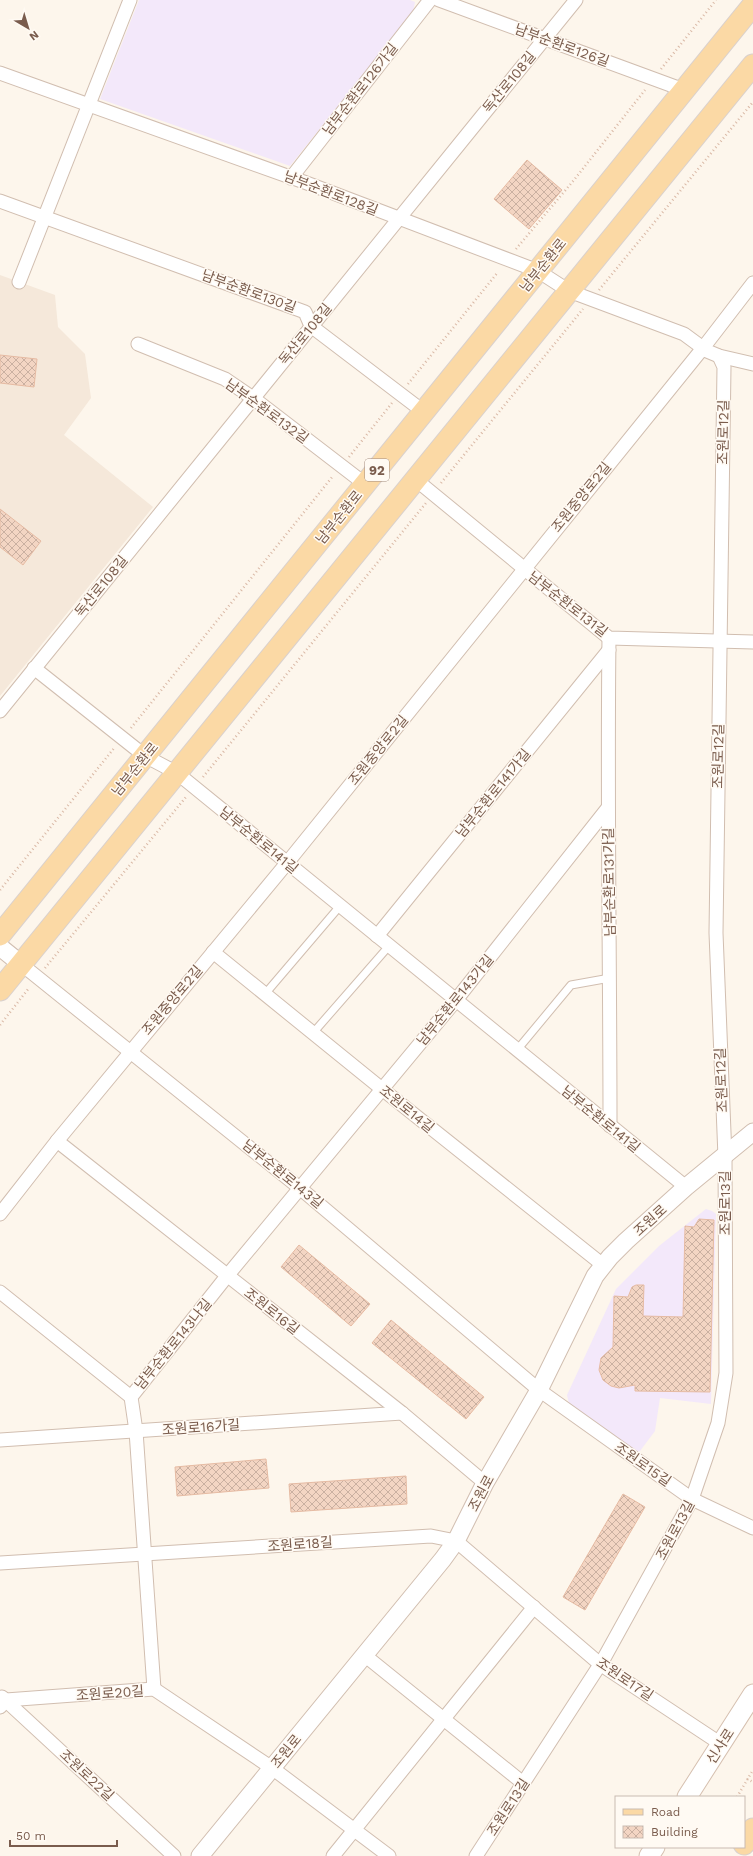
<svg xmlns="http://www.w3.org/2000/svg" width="753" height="1856" font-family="'Work Sans','Noto Sans KR',sans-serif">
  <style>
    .residential { fill: #f5e8da }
    .education { fill: #f3e8fa }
    .building { fill: url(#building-cross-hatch); stroke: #e6bba3 }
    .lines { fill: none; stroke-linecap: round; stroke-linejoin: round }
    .service-casing { stroke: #d1beb0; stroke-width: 9 }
    .minor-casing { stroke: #d1beb0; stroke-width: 15 }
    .tertiary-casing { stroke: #d1beb0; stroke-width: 19 }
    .secondary-casing { stroke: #d6c0b0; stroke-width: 21 }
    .primary-casing { stroke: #dad1cd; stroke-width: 23 }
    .path { stroke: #d9b8a5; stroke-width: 2.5; stroke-dasharray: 1 3; stroke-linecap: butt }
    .service { stroke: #fff; stroke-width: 7 }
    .minor { stroke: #fff; stroke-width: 13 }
    .tertiary { stroke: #fff; stroke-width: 17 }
    .secondary { stroke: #fff; stroke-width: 19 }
    .primary { stroke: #fbd9a5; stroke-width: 21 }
    .labels { text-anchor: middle; stroke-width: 3; stroke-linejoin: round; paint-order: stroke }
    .shield { fill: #fffaf3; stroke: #a28b7f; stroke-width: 1 }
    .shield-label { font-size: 13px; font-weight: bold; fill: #7a5c4d }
    .street-label { font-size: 14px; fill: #7a5c4d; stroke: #fffaf3 }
  </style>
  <defs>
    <pattern id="building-cross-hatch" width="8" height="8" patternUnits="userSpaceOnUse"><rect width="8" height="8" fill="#f3d5c3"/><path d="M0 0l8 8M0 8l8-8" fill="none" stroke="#cab0a1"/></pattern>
  </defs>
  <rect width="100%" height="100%" fill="#fdf6ec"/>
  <!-- residential -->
  <polygon class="residential" points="0,275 55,295 58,327 85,354 91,398 64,435 153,507 0,696"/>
  <!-- education -->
  <g class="education">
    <polygon points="139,0 410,0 415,2 413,12 290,166 100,99"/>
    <polygon points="706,1209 712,1211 716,1214 711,1404 660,1398 655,1431 637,1455 569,1404 567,1395 616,1289 659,1246"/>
  </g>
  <!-- building -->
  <g class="building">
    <polygon points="527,160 562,190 529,229 494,199"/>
    <polygon points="0,355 37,359 34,387 0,383"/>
    <polygon points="0,509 41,541 23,565 0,547"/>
    <polygon points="699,1219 714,1220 710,1392 635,1391 635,1385 619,1388 611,1386 603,1380 599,1370 601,1358 613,1347 614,1296 628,1297 632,1287 636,1285 644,1285 643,1316 683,1317 685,1226 694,1227"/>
    <polygon points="299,1245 370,1304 351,1326 281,1267"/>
    <polygon points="391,1320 484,1397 466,1419 372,1343"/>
    <polygon points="266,1459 269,1488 177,1496 175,1467"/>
    <polygon points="406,1476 407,1504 291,1512 289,1484"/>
    <polygon points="623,1494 645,1507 585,1610 563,1597"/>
  </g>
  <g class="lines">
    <!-- service casing -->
    <g class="service-casing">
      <g id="service">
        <polyline points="265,994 340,906"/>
        <polyline points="313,1033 389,946"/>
        <polyline points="517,1050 571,985 610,978"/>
      </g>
    </g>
    <!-- minor casing -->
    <g class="minor-casing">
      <g id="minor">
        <polyline points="439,0 684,90"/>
        <polyline points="0,73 304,182 538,271 569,291 684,334 707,351 719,356 753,364"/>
        <polyline points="291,178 430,0"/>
        <polyline points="0,201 305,312 311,326 424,412"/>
        <polyline points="19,282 130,0"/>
        <polyline points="138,344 225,379 253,398 365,484"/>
        <polyline points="415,479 609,638 753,642"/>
        <path d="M609,638c-2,163 1,325 1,488"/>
        <polyline points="34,668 145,756 177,773 686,1187"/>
        <polyline points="0,711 576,0"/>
        <polyline points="377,936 609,650"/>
        <polyline points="213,952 382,1089 603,1265"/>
        <polyline points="21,964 301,1189 539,1390 692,1499 753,1528"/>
        <polyline points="57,1141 402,1413 485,1483"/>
        <polyline points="0,1214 57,1141 287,863 703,348 753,283"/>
        <polyline points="0,1292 131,1397"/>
        <polyline points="0,1440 402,1413"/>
        <polyline points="0,1563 431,1536 456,1541 600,1664 721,1744"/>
        <polyline points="362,1657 368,1658 523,1783"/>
        <polyline points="154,1689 136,1431 131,1397 227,1276 456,1000 607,809"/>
        <polyline points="2,1697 174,1856"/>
        <polyline points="0,1707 6,1700 154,1689 272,1768 389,1856"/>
        <polyline points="333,1856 534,1607"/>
        <polyline points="476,1856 603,1660 692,1499 718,1423 726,1373 725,1157 716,933 724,367 719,356"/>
      </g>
    </g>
    <!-- tertiary casing -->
    <g class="tertiary-casing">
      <g id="tertiary">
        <polyline points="0,947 21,964"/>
        <polyline points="200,1856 443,1559 456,1541 485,1483 539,1390 595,1276 610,1257 626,1241 686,1187 753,1132"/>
      </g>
    </g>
    <!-- secondary casing -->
    <g class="secondary-casing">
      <g id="secondary">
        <polyline points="687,1797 753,1694"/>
        <polyline points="649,1856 655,1847"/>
      </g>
    </g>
    <!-- primary casing -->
    <g class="primary-casing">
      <g id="primary">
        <polyline points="0,935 753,5"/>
        <polyline points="0,990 753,65"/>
        <polyline points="744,1844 753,1829"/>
      </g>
    </g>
    <!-- path -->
    <g class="path">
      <polyline points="661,69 716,0"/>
      <polyline points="516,249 574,180 645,90"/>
      <polyline points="599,290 753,102"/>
      <polyline points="408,384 498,272"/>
      <polyline points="349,457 392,403"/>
      <polyline points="441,483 583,309"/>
      <polyline points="131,728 333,476"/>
      <polyline points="203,777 426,503"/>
      <polyline points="0,890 115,747"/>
      <polyline points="45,968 186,797"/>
      <polyline points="0,1025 29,988"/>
      <polyline points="747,1779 753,1782"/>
      <polyline points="737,1797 753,1770"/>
    </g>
    <!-- service -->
    <use href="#service" class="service"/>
    <!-- minor -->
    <use href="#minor" class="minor"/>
    <!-- tertiary -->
    <use href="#tertiary" class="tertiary"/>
    <!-- secondary -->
    <use href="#secondary" class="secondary"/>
    <!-- primary -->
    <use href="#primary" class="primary"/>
  </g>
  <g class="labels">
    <!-- shield labels -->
    <rect class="shield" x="365" y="459" width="24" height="22" rx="3"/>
    <g class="shield-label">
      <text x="377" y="475">92</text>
    </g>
    <!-- street labels -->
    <g class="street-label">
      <text transform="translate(562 45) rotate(20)" y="5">남부순환로126길</text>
      <text transform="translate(509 82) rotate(-51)" y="5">독산로108길</text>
      <text transform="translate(360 89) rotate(-52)" y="5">남부순환로126가길</text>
      <text transform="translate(331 193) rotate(21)" y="5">남부순환로128길</text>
      <text transform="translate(543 265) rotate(-51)" y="5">남부순환로</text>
      <text transform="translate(249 291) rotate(20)" y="5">남부순환로130길</text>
      <text transform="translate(305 334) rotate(-51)" y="5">독산로108길</text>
      <text transform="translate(267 411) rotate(36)" y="5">남부순환로132길</text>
      <text transform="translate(723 432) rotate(-89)" y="5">조원로12길</text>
      <text transform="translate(581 497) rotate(-51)" y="5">조원중앙로2길</text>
      <text transform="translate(339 517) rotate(-51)" y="5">남부순환로</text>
      <text transform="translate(101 586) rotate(-51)" y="5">독산로108길</text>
      <text transform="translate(568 604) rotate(38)" y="5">남부순환로131길</text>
      <text transform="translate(378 750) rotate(-51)" y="5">조원중앙로2길</text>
      <text transform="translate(718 756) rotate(-89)" y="5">조원로12길</text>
      <text transform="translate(135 769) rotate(-51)" y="5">남부순환로</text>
      <text transform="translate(493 793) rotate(-51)" y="5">남부순환로141가길</text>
      <text transform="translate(259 840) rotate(39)" y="5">남부순환로141길</text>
      <text transform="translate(609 882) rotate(-91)" y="5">남부순환로131가길</text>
      <text transform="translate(172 1000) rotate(-50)" y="5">조원중앙로2길</text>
      <text transform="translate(455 1000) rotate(-51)" y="5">남부순환로143가길</text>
      <text transform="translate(721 1080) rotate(-92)" y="5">조원로12길</text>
      <text transform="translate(407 1109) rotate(39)" y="5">조원로14길</text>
      <text transform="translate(601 1119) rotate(39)" y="5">남부순환로141길</text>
      <text transform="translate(283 1174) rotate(39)" y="5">남부순환로143길</text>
      <text transform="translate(725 1203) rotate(-90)" y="5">조원로13길</text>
      <text transform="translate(650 1220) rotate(-42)" y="5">조원로</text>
      <text transform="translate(272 1311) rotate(38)" y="5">조원로16길</text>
      <text transform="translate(173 1344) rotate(-51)" y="5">남부순환로143나길</text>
      <text transform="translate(201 1427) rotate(-4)" y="5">조원로16가길</text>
      <text transform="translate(643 1464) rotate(35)" y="5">조원로15길</text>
      <text transform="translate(481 1493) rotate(-62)" y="5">조원로</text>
      <text transform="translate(675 1530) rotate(-62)" y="5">조원로13길</text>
      <text transform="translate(300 1544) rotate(-4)" y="5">조원로18길</text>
      <text transform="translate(625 1679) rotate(34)" y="5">조원로17길</text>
      <text transform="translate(110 1693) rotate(-4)" y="5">조원로20길</text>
      <text transform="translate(720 1746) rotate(-57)" y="5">신사로</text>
      <text transform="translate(286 1751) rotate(-51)" y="5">조원로</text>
      <text transform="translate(87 1775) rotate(43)" y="5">조원로22길</text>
      <text transform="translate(508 1807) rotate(-57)" y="5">조원로13길</text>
    </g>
  </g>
  <!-- legend -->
  <rect x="615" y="1796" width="130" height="52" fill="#fffaf3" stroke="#cabbb1"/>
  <rect x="623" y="1809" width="20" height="6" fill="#fbd9a5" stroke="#cabbb1"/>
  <text x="651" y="1816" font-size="12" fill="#7a5c4d">Road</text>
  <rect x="623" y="1826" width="20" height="12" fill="url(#building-cross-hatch)" stroke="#cabbb1"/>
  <text x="651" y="1836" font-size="12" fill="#7a5c4d">Building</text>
  <!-- north arrow -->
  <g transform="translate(28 28) rotate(142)" stroke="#fffaf3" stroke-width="3" paint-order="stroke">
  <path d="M0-3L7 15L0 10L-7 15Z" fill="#7a5c4d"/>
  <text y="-6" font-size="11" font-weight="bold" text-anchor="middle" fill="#7a5c4d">N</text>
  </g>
  <!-- scale -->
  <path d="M10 1840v6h107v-6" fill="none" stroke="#7a5c4d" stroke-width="2"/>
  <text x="16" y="1840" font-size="12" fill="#7a5c4d" stroke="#fffaf3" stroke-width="3" paint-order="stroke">50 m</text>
</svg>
